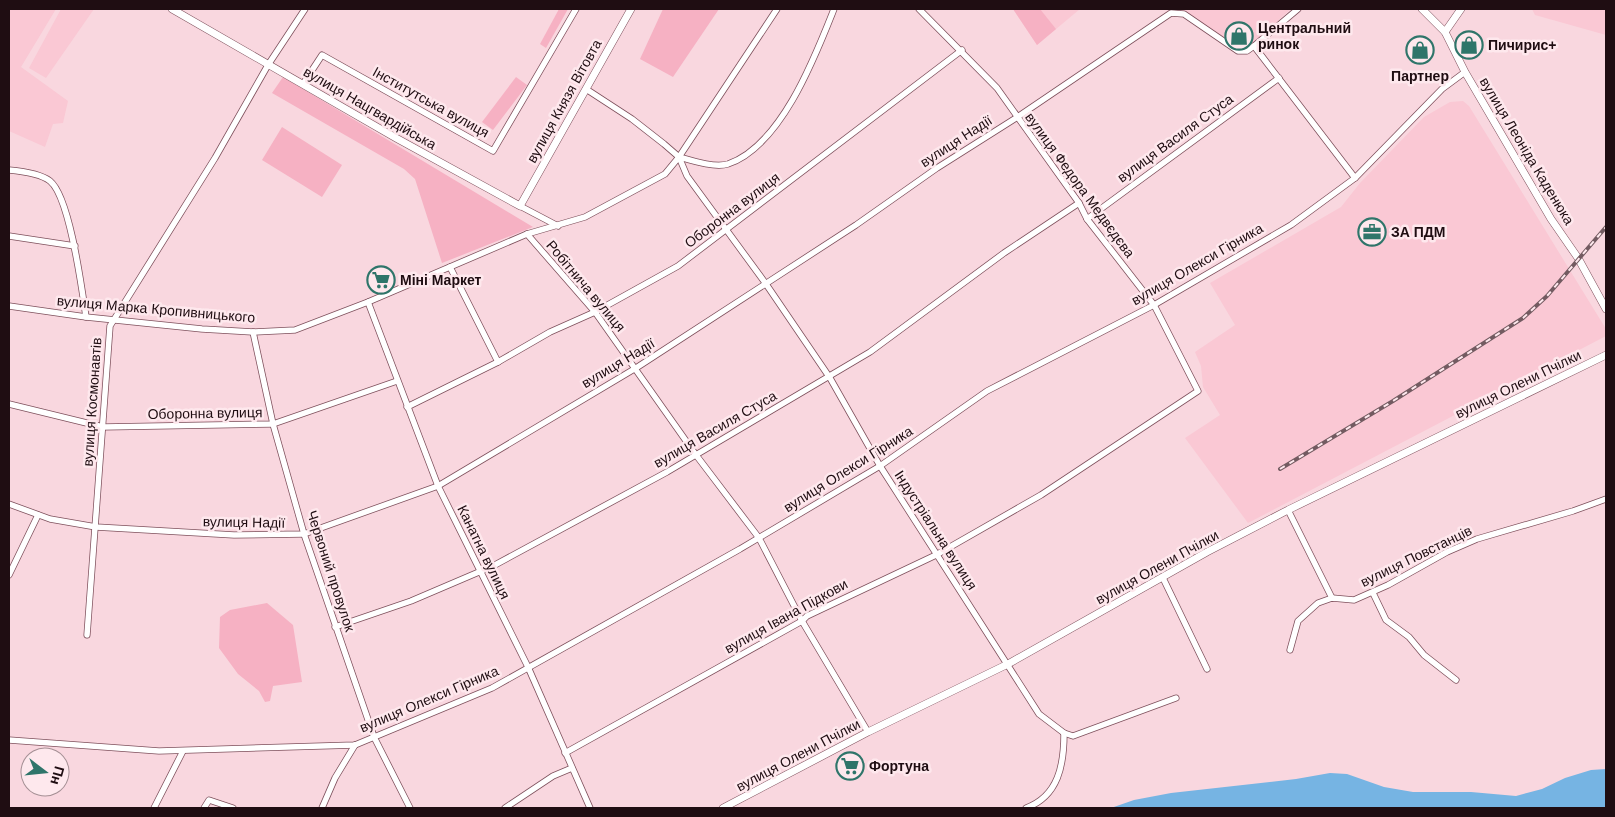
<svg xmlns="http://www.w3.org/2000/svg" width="1615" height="817" font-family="Arial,sans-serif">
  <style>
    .built { fill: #fac8d4 }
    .green { fill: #f6b1c3 }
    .water { fill: #76b4e3 }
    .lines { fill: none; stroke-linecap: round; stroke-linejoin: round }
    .minor-casing { stroke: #7e505c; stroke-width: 7 }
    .tertiary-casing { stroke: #7e505c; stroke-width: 8 }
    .minor { stroke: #fff; stroke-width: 5.5 }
    .tertiary { stroke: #fff; stroke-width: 7 }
    .rail-casing { stroke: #735b61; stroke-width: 4 }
    .rail { stroke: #fee8ed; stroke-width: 2; stroke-dasharray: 5.5; stroke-linecap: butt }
    .labels { text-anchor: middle; stroke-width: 5; stroke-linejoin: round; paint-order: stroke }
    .poi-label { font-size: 14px; font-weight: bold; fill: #1f0d12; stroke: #fee8ed; text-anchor: start }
    .street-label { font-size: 14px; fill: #1f0d12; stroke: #fee8ed }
  </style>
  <rect width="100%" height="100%" fill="#f9d7df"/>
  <!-- built -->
  <g class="built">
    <polygon points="9,9 56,9 21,67 68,101 63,123 53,124 45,147 9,131"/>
    <polygon points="61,9 94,9 46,78 29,68"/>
    <polygon points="1013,9 1080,9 1037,45"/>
    <polygon points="1181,9 1291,9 1247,48 1243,49 1236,48 1202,25"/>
    <polygon points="1532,9 1606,9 1606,35 1535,15"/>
    <polygon points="1463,101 1469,106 1606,329 1606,336 1248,523 1185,438 1220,415 1203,387 1201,366 1195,352 1235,325 1210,283 1341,207 1360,183 1424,117 1450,102"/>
  </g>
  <!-- green -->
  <g class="green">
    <polygon points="559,9 568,9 546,48 540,44"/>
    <polygon points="663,9 719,9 673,77 640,59"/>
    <polygon points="1013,9 1040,9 1056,29 1037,45"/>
    <polygon points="283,77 533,227 442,263 415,179 404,169 272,93"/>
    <polygon points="516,77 527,85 493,130 482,122"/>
    <polygon points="282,127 342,165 322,197 262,160"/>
    <polygon points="267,603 293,625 302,682 273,686 270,701 265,702 259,691 238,674 219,648 220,617 230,610"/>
  </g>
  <!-- water -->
  <polygon class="water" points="1606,769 1606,808 1111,808 1134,800 1171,793 1296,779 1330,773 1347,774 1384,787 1413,792 1471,792 1516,796 1542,789 1565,778 1591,770"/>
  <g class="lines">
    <!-- minor casing -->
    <g class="minor-casing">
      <g id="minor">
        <polyline points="1254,46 1355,178"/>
        <polyline points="303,84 322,55 493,151 576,9"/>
        <path d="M586,89l46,30 32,25 15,13 8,19 79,108 64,94 50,88 159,248 25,19c0,31 -5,63 -38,75"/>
        <polyline points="679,157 777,9"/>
        <path d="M9,170c11,1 32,4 41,11 20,16 32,109 36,136"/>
        <polyline points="520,206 558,226"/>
        <polyline points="1087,219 1279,78"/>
        <polyline points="527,234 595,312 696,455 759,538 802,621 868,732"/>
        <polyline points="9,236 75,246"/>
        <polyline points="450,267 498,362"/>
        <polyline points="368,302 438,486 528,667 590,808"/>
        <path d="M9,306l77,11 116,12 51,3 42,-2 73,-28 159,-68 58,-17 80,-43 14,-17c14,4 36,11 49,7 53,-18 87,-107 106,-155"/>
        <polyline points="253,332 273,424 304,534 374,737 410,808"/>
        <polyline points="9,404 103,427 273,424 397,381"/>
        <polyline points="407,407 498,362 550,332 595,312 678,266 962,50"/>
        <polyline points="9,504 50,519 96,527 234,535 304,534 438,486 636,368 856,225 937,168 1016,118 1171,13 1184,14 1238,51 1247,51 1254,46 1298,9"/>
        <polyline points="1288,510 1332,598"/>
        <polyline points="9,575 38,515"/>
        <polyline points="1163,578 1207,669"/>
        <polyline points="1373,593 1386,620 1409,637 1424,655 1456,680"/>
        <polyline points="335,627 411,601 493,566 667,472 870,352 1004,253 1079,203"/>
        <polyline points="87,635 110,326 215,158 268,65 305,9"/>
        <polyline points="1290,650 1298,621 1318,603 1332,598 1354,600 1388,585 1447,552 1477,539 1573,511 1606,499"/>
        <polyline points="1064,733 1073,736 1176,698"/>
        <polyline points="9,740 159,751 355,745 492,688 740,549 880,466 987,391 1154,305 1291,225 1355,178 1442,89 1465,72"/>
        <polyline points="565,753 802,621 807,616 936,555 1041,495 1198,391 1154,305 1087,219 1079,203 997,88 919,9"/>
        <polyline points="154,808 183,751"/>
        <polyline points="204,808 209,800 233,808"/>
        <polyline points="322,808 335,778 355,745"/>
        <polyline points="505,808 553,776 572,768"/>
      </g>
    </g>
    <!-- tertiary casing -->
    <g class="tertiary-casing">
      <g id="tertiary">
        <polyline points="172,9 396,138 520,206 631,9"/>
        <polyline points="1422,9 1445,32 1465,72 1551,219 1578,258 1606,309"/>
        <polyline points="1445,32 1461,9"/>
        <polyline points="723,808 868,732 1008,664 1207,552 1288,510 1606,355"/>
      </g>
    </g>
    <!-- minor -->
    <use href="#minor" class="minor"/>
    <!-- tertiary -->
    <use href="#tertiary" class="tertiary"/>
    <!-- rail casing -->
    <g class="rail-casing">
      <polyline id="rail" points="1280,469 1393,401 1523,318 1547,296 1606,227"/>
    </g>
    <!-- rail -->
    <use href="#rail" class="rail"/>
  </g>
  <!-- icons -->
  <defs>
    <g id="shop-ring" transform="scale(1.4375)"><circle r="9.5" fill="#fee8ed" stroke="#2f756a" stroke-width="1.5"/><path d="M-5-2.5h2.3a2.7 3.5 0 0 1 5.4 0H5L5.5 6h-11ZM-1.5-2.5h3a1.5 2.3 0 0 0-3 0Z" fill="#2f756a"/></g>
    <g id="office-ring" transform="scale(1.4375)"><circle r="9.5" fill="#fee8ed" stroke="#2f756a" stroke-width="1.5"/><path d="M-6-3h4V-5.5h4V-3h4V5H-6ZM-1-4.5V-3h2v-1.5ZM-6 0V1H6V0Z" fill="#2f756a"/></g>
    <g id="supermarket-ring" transform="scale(1.4375)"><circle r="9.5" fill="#fee8ed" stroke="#2f756a" stroke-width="1.5"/><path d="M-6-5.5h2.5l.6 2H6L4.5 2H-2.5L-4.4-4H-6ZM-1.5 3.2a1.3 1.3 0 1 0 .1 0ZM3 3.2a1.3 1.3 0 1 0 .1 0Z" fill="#2f756a"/></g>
  </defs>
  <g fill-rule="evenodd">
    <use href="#shop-ring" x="1239" y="36"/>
    <use href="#shop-ring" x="1469" y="45"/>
    <use href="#shop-ring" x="1420" y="50"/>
    <use href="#office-ring" x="1372" y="232"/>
    <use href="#supermarket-ring" x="381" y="280"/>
    <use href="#supermarket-ring" x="850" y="766"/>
  </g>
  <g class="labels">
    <!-- poi labels -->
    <g class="poi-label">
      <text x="1258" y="33">Центральний<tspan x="1258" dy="16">ринок</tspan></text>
      <text x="1488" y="50">Пичирис+</text>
      <text x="1420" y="81" text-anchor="middle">Партнер</text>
      <text x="1391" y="237">ЗА ПДМ</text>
      <text x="400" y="285">Міні Маркет</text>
      <text x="869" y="771">Фортуна</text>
    </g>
    <!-- street labels -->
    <g class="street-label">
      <text transform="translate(564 101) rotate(-61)" y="5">вулиця Князя Вітовта</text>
      <text transform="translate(431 102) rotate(29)" y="5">Інститутська вулиця</text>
      <text transform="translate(370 108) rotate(30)" y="5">вулиця Нацгвардійська</text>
      <text transform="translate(1175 138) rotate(-36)" y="5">вулиця Василя Стуса</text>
      <text transform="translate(956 141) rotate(-33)" y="5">вулиця Надії</text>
      <text transform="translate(1527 151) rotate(59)" y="5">вулиця Леоніда Каденюка</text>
      <text transform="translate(1080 185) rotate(54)" y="5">вулиця Федора Медвєдєва</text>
      <text transform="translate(732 210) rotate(-37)" y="5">Оборонна вулиця</text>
      <text transform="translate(1197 264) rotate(-30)" y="5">вулиця Олекси Гірника</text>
      <text transform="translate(586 286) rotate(50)" y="5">Робітнича вулиця</text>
      <text transform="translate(156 309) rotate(5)" y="5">вулиця Марка Кропивницького</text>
      <text transform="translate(618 363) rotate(-31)" y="5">вулиця Надії</text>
      <text transform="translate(1518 384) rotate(-26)" y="5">вулиця Олени Пчілки</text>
      <text transform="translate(92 402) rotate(-86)" y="5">вулиця Космонавтів</text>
      <text transform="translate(205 413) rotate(-1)" y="5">Оборонна вулиця</text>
      <text transform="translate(715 429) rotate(-30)" y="5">вулиця Василя Стуса</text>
      <text transform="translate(848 469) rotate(-32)" y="5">вулиця Олекси Гірника</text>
      <text transform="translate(244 522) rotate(1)" y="5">вулиця Надії</text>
      <text transform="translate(936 530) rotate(57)" y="5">Індустріальна вулиця</text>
      <text transform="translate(484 552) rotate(64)" y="5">Канатна вулиця</text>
      <text transform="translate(1416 556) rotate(-26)" y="5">вулиця Повстанців</text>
      <text transform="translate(1157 567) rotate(-29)" y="5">вулиця Олени Пчілки</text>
      <text transform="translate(331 571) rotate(72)" y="5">Червоний провулок</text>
      <text transform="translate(786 616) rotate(-29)" y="5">вулиця Івана Підкови</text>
      <text transform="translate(429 699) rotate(-23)" y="5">вулиця Олекси Гірника</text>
      <text transform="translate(798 755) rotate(-28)" y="5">вулиця Олени Пчілки</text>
    </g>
  </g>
  <!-- border -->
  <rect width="1615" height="817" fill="none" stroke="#1f0d12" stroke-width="20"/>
  <!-- north arrow -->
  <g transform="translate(45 772) rotate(106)"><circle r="24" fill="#fee8ed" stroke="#a59095"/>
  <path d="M0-4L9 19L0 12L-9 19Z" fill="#2f756a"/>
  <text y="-8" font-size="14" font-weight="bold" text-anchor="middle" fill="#1f0d12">Пн</text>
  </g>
</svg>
